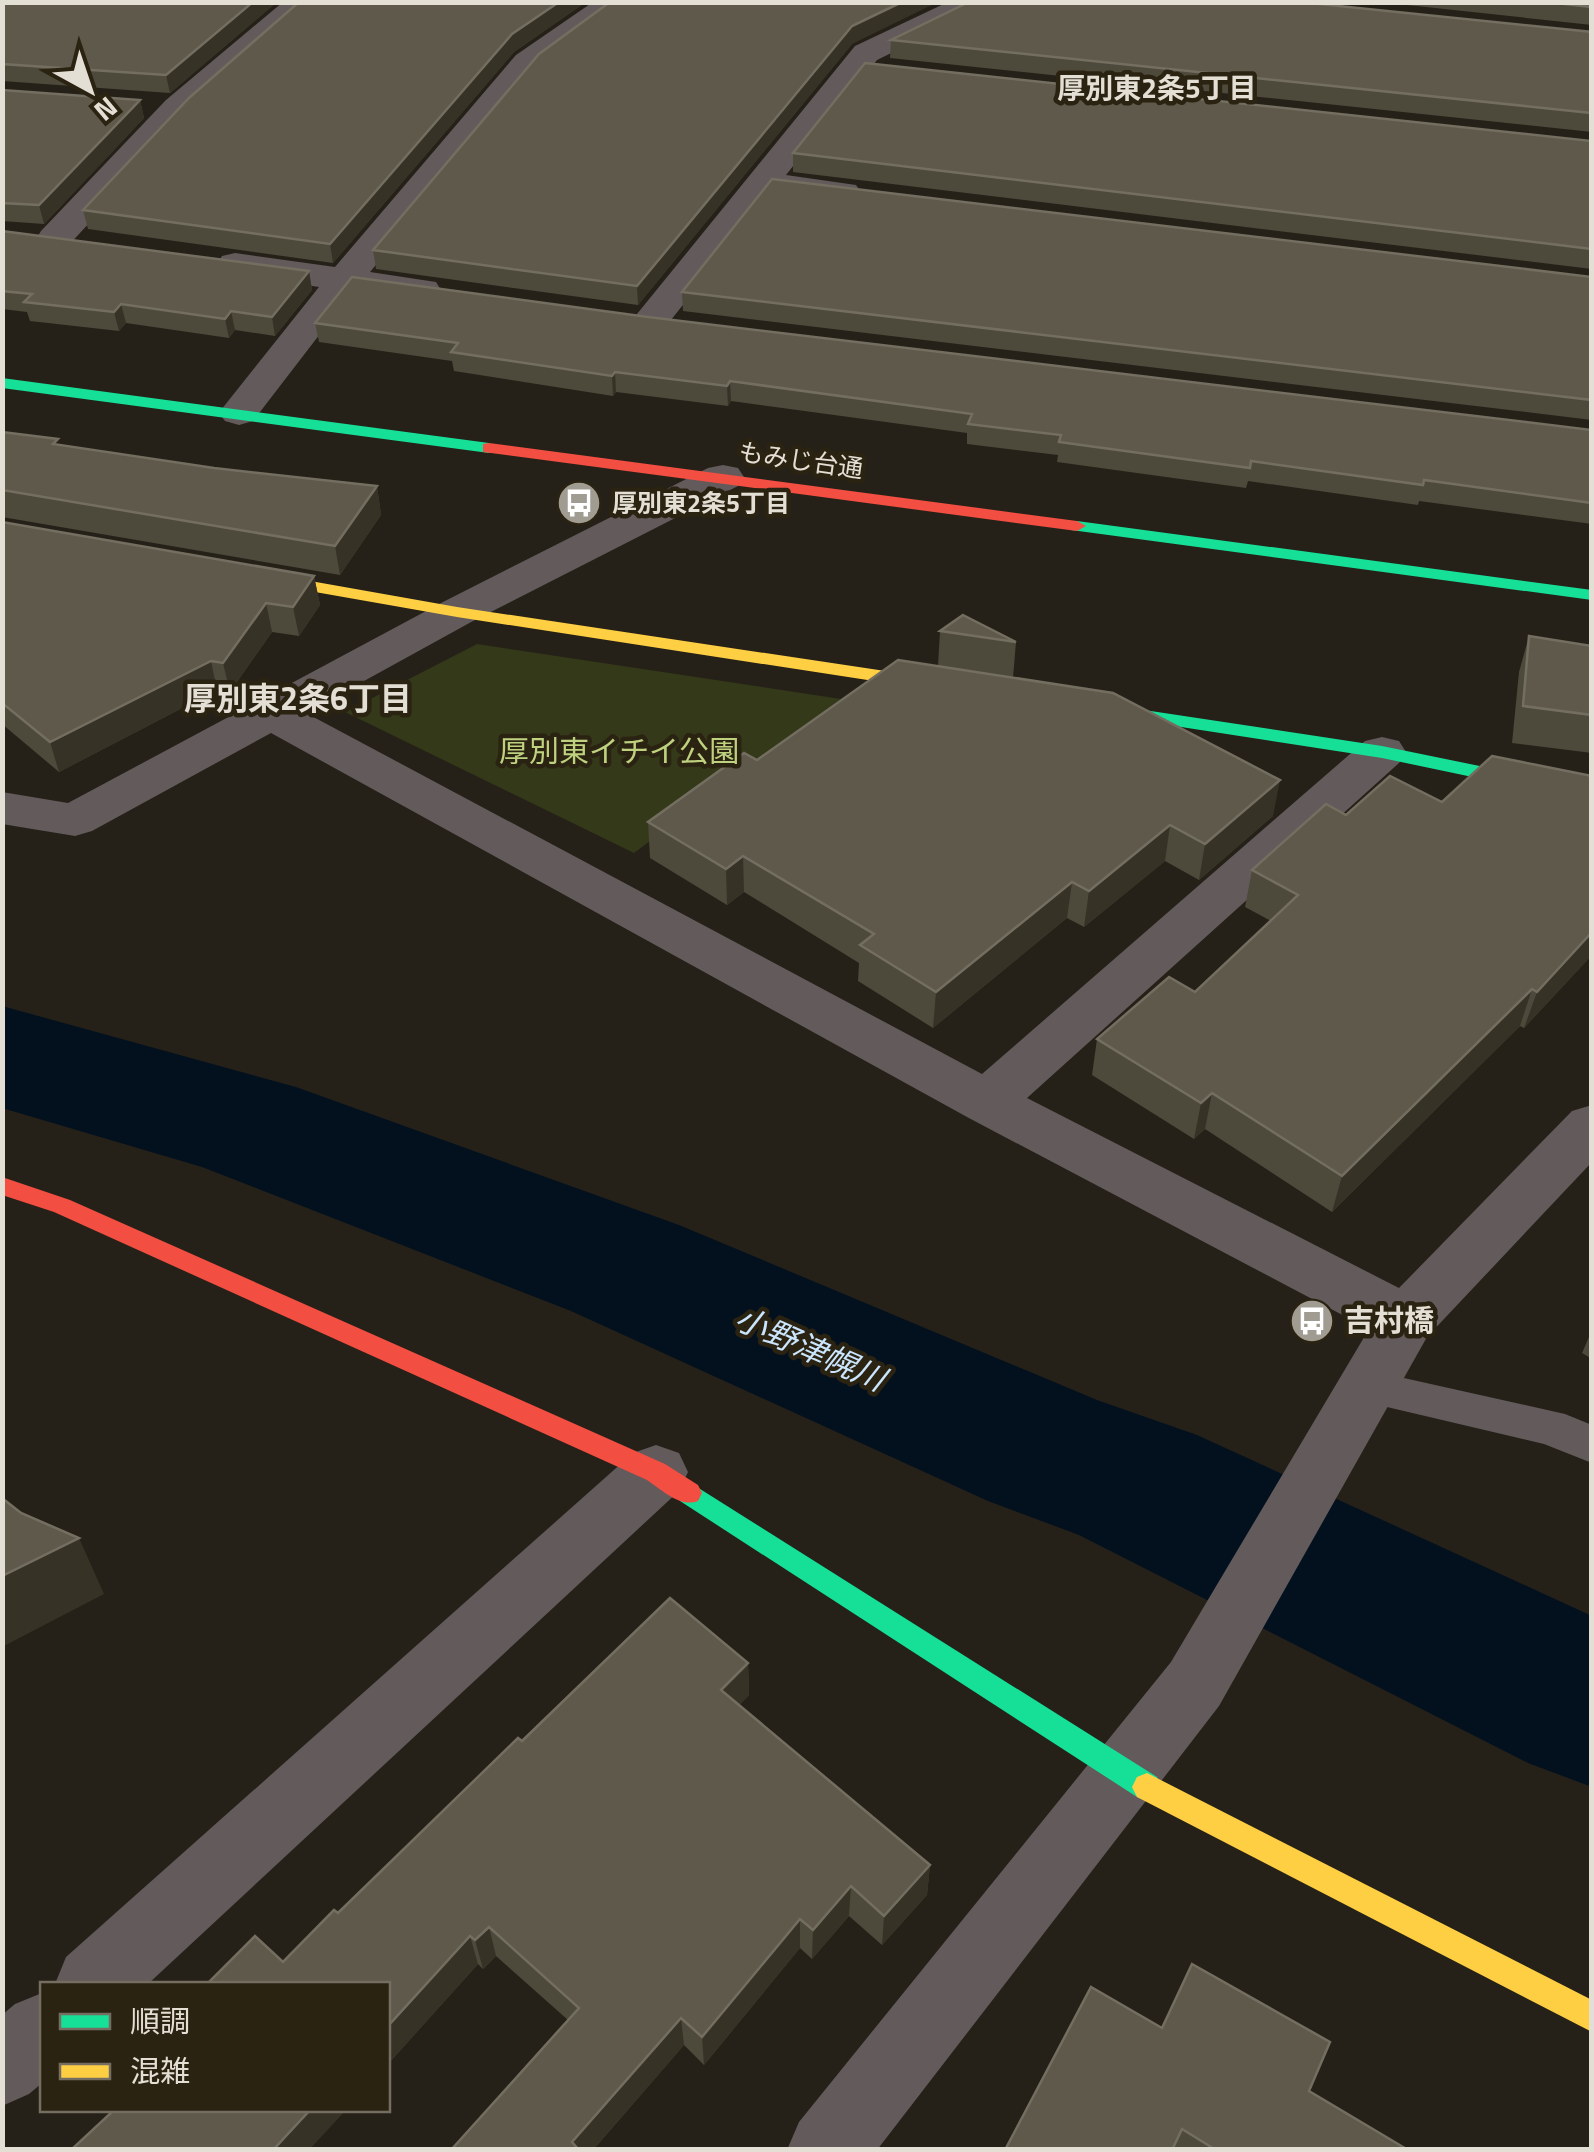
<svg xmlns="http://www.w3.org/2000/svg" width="1594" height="2152" font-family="'Titillium Web','Noto Sans JP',sans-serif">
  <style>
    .green { fill: #343919 }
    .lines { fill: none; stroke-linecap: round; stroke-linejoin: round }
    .river { fill: #03111f; fill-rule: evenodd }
    .lane { fill: #635a5b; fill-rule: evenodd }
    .street { fill: #635a5b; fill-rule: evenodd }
    .fast { fill: #16e098; fill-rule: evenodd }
    .slow { fill: #ffcf43; fill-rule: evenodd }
    .jam { fill: #f24e42; fill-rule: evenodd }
    .wall { fill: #4d493b }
    .shaded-wall { fill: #363226 }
    .building { fill: #5e594b; stroke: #736e60; stroke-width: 2.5 }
    .labels { text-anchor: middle; stroke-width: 9; stroke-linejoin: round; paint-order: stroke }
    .far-street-label { font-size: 25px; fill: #e4dfd4; stroke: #2b2312 }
    .far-poi-label { font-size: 25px; font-weight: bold; fill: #e4dfd4; stroke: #2b2312; text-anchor: start }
    .far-neighbourhood-label { font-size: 28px; font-weight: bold; fill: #e4dfd4; stroke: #2b2312 }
    .park-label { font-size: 30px; fill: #bed17f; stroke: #2b2312 }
    .poi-label { font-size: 30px; font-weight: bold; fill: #e4dfd4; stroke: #2b2312; text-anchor: start }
    .neighbourhood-label { font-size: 32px; font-weight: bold; fill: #e4dfd4; stroke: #2b2312 }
    .water-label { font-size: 32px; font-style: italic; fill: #cae5fd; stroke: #2b2312 }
  </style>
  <rect width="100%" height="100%" fill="#252118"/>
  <!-- green -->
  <polygon class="green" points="477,644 841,699 634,853 345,712"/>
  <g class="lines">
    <!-- river -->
    <polygon class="river" points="2,1006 296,1087 679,1225 1097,1400 1197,1435 1592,1616 1592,1787 1528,1763 1079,1535 988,1501 571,1311 202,1167 2,1108"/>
    <!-- lane -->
    <polygon class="lane" points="1368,1370 1565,1414 1592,1425 1592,1463 1544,1444 1353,1399 1347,1387 1353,1375"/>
    <!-- street -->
    <g class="street">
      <polygon points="283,2 317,2 190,114 67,247 54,250 41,247 36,239 41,231 166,100"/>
      <polygon points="593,2 629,2 538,69 370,272 436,282 441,290 436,298 423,301 353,291 253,421 239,425 225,421 219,413 225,405 319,287 222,272 217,264 222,256 235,253 335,267 516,55"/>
      <polygon points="948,2 988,2 984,8 877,60 786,175 856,185 861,192 856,199 844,202 771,194 663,330 650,333 637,330 631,322 637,314 855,46"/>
      <polygon points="723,465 738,468 744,477 738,486 473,621 306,713 982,1074 1365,741 1382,737 1399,741 1406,752 1399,763 1027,1098 1399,1288 1572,1111 1592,1105 1592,1162 1427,1337 1219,1706 877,2150 787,2150 799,2122 1171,1662 1369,1329 967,1117 271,733 92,831 75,836 2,824 2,792 68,803 441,603 708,468"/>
      <polygon points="656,1445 679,1453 688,1472 679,1491 148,1984 55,1984 66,1957 633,1453"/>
      <polygon points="42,1993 42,2083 29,2094 2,2106 2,2015 15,2004"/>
    </g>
    <!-- fast -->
    <g class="fast">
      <polygon points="2,378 489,443 497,448 489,453 2,388"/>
      <polygon points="1077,521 1592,590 1592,600 1071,530 1071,522"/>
      <polygon points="1091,702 1382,746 1592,789 1592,802 1382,758 1084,712 1081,708"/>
      <polygon points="689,1482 1157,1777 1162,1787 1157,1797 1147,1801 1137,1797 680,1501 676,1493 680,1485"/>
    </g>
    <!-- slow -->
    <g class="slow">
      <polygon points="242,569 457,607 952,681 961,687 952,693 457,617 236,578 233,574"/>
      <polygon points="1147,1773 1592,2000 1592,2032 1137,1797 1132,1787 1137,1777"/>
    </g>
    <!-- jam -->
    <g class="jam">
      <polygon points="489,443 1077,521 1086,526 1077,531 483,452 483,444"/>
      <path d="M2,1177l68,23 595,264 33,21 4,8 -4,8c-18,7 -36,-11 -51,-21l-593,-268 -52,-17z"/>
    </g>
  </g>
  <!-- wall -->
  <g class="wall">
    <polygon points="2,2 277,2 170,93 2,81"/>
    <polygon points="299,2 586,2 514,52 333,263 88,229 83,210"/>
    <polygon points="1379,2 1592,2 1592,25"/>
    <polygon points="1592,32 1592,132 890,58 891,40"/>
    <polygon points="852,44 638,305 376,269 373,250"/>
    <polygon points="2,90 140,100 144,118 44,224 2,221"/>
    <polygon points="1592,141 1592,269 793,172 793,153"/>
    <polygon points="2,231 309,271 312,290 275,336 235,330 229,338 126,323 119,331 30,321 27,312 2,309"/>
    <polygon points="1592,277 1592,420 683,311 682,292"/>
    <polygon points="648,317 1592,430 1592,524 1419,501 1418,505 1248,481 1246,488 1057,462 1058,455 967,444 967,433 731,401 728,406 616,392 613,396 454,371 452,361 319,342 315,323"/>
    <polygon points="2,432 60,445 214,468 377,486 381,515 340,575 2,517"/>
    <polygon points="2,522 314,576 320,605 299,636 272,632 230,692 217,690 59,772 2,724"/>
    <polygon points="940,631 1016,642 1013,678 1273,816 1199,880 1165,861 1084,927 1067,918 933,1028 858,981 859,963 744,892 727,905 650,858 648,822 757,760 938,666"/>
    <polygon points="1529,636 1592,646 1592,753 1512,743 1519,672"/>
    <polygon points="1252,870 1592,955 1524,1028 1520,1026 1332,1212 1205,1129 1194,1139 1092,1075 1097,1039 1195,992 1271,921 1245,907"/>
    <polygon points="1592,1330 1592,1359 1582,1353"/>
    <polygon points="748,1663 749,1695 739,1705 930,1865 927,1895 882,1945 849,1916 812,1959 800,1948 704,2065 684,2045 593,2150 451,2150 568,2020 496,1956 483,1969 478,1964 388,2064 388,1984 283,1962 522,1741"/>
    <polygon points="1162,2028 1309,2091 1408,2150 1005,2150"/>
  </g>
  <!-- shaded-wall -->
  <g class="shaded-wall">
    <polygon points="253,2 277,2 170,93 166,75"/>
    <polygon points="559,2 586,2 514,52 333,263 330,244 512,34"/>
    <polygon points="902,2 938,2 852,44 638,305 637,286 852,26"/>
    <polygon points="140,100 144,118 44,224 39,205"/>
    <polygon points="309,271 312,290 275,336 272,317"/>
    <polygon points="121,304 126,323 119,331 114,312"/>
    <polygon points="231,311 235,330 229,338 225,319"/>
    <polygon points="615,372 616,392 613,396 612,376"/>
    <polygon points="730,381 731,401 728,406 727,386"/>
    <polygon points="377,486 381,515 340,575 335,546"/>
    <polygon points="314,576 320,605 299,636 293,607"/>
    <polygon points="266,603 272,632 230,692 223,663"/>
    <polygon points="211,661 217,690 59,772 50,742"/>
    <polygon points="1280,780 1273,816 1199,880 1205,844"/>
    <polygon points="1170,825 1165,861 1084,927 1089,891"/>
    <polygon points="743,856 744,892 727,905 726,869"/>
    <polygon points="1072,882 1067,918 933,1028 936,992"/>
    <polygon points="1592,932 1592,955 1524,1028 1537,992"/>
    <polygon points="1532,989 1520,1026 1332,1212 1342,1176"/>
    <polygon points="1212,1093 1205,1129 1194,1139 1201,1103"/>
    <polygon points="79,1538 104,1594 2,1647 2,1576"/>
    <polygon points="748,1663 749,1695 723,1722 721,1690"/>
    <polygon points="930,1865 927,1895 882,1945 884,1916"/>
    <polygon points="851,1886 849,1916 812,1959 813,1930"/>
    <polygon points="800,1919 800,1948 704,2065 702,2037"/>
    <polygon points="489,1927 496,1956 483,1969 475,1940"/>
    <polygon points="470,1936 478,1964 388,2064 388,2026"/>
    <polygon points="681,2018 684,2045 593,2150 573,2150 572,2142"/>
    <polygon points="310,2110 346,2110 309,2150 273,2150"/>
  </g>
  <!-- building -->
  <g class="building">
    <polygon points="2,2 253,2 166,75 2,64"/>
    <polygon points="299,2 559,2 512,34 330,244 83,210 189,98"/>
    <polygon points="610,2 902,2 852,26 637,286 373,250 539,54"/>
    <polygon points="969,2 1300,2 1592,32 1592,113 891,40"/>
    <polygon points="1547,2 1592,2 1592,7"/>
    <polygon points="865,63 1592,141 1592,249 793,153"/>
    <polygon points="2,90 140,100 39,205 2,203"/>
    <polygon points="772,179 1592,277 1592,400 682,292"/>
    <polygon points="2,231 309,271 272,317 231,311 225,319 121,304 114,312 24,302 32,294 2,291"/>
    <polygon points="352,277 648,317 1592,430 1592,503 1424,480 1423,485 1251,461 1250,468 1059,442 1061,435 968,424 972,414 730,381 727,386 615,372 612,376 451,352 458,343 315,323"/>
    <polygon points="2,432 58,439 53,444 214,468 377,486 335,546 2,490"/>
    <polygon points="2,522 314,576 293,607 266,603 223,663 211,661 50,742 2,703"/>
    <polygon points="963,615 1016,642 940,631"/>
    <polygon points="1529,636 1592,646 1592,715 1523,706"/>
    <polygon points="898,660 1113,693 1280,780 1205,844 1170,825 1089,891 1072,882 936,992 860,945 874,934 743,856 726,869 648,822 744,753 757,760"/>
    <polygon points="1492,756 1592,776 1592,932 1537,992 1532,989 1342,1176 1212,1093 1201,1103 1097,1039 1169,977 1195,992 1298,895 1252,870 1326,804 1346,815 1390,776 1442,802"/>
    <polygon points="2,1498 21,1513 79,1538 2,1576"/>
    <polygon points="670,1598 748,1663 721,1690 930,1865 884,1916 851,1886 813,1930 800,1919 702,2037 681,2018 572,2142 579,2150 451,2150 579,2008 489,1927 475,1940 470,1936 388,2026 388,1984 207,1984 255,1936 283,1962 334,1910 338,1913 518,1738 522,1741"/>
    <polygon points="1192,1964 1330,2042 1309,2091 1408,2150 1216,2150 1182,2129 1172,2150 1005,2150 1091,1987 1162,2028"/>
    <polygon points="114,2110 310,2110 273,2150 71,2150"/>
  </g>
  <!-- icons -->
  <defs>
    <g id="bus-disc" transform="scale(2.25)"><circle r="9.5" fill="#a19c92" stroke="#2b2312"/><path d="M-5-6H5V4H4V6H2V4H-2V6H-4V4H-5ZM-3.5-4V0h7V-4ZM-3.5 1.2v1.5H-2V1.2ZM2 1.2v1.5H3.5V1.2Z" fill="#fff"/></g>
  </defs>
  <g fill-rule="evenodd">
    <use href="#bus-disc" x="579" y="503"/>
    <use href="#bus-disc" x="1312" y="1321"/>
  </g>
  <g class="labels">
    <!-- far-street labels -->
    <g class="far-street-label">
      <text transform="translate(801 460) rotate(8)" y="9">もみじ台通</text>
    </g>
    <!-- far-poi labels -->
    <g class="far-poi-label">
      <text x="612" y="512">厚別東2条5丁目</text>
    </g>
    <!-- far-neighbourhood labels -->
    <g class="far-neighbourhood-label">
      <text x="1157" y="98">厚別東2条5丁目</text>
    </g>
    <!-- park labels -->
    <g class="park-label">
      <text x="619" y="762">厚別東イチイ公園</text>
    </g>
    <!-- poi labels -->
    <g class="poi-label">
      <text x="1344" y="1331">吉村橋</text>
    </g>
    <!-- neighbourhood labels -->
    <g class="neighbourhood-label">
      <text x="298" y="710">厚別東2条6丁目</text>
    </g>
    <!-- water labels -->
    <g class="water-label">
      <text transform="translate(810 1349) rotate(24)" y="11">小野津幌川</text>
    </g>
  </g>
  <!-- border -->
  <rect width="1594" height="2152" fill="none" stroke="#e4dfd4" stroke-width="10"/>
  <!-- legend -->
  <rect x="40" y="1982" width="350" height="130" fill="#2b2312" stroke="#756e60" stroke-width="2.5"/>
  <rect x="60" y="2014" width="50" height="15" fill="#16e098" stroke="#756e60" stroke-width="2.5"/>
  <text x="130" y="2032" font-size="30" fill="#e4dfd4">順調</text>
  <rect x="60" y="2064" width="50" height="15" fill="#ffcf43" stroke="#756e60" stroke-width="2.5"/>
  <text x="130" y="2082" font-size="30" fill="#e4dfd4">混雑</text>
  <!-- north arrow -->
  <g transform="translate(90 90) rotate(140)" stroke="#2b2312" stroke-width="8" paint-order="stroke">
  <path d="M0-8L18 38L0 25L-18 38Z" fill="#e4dfd4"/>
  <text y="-15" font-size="28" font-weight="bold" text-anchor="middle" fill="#e4dfd4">N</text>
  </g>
</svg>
